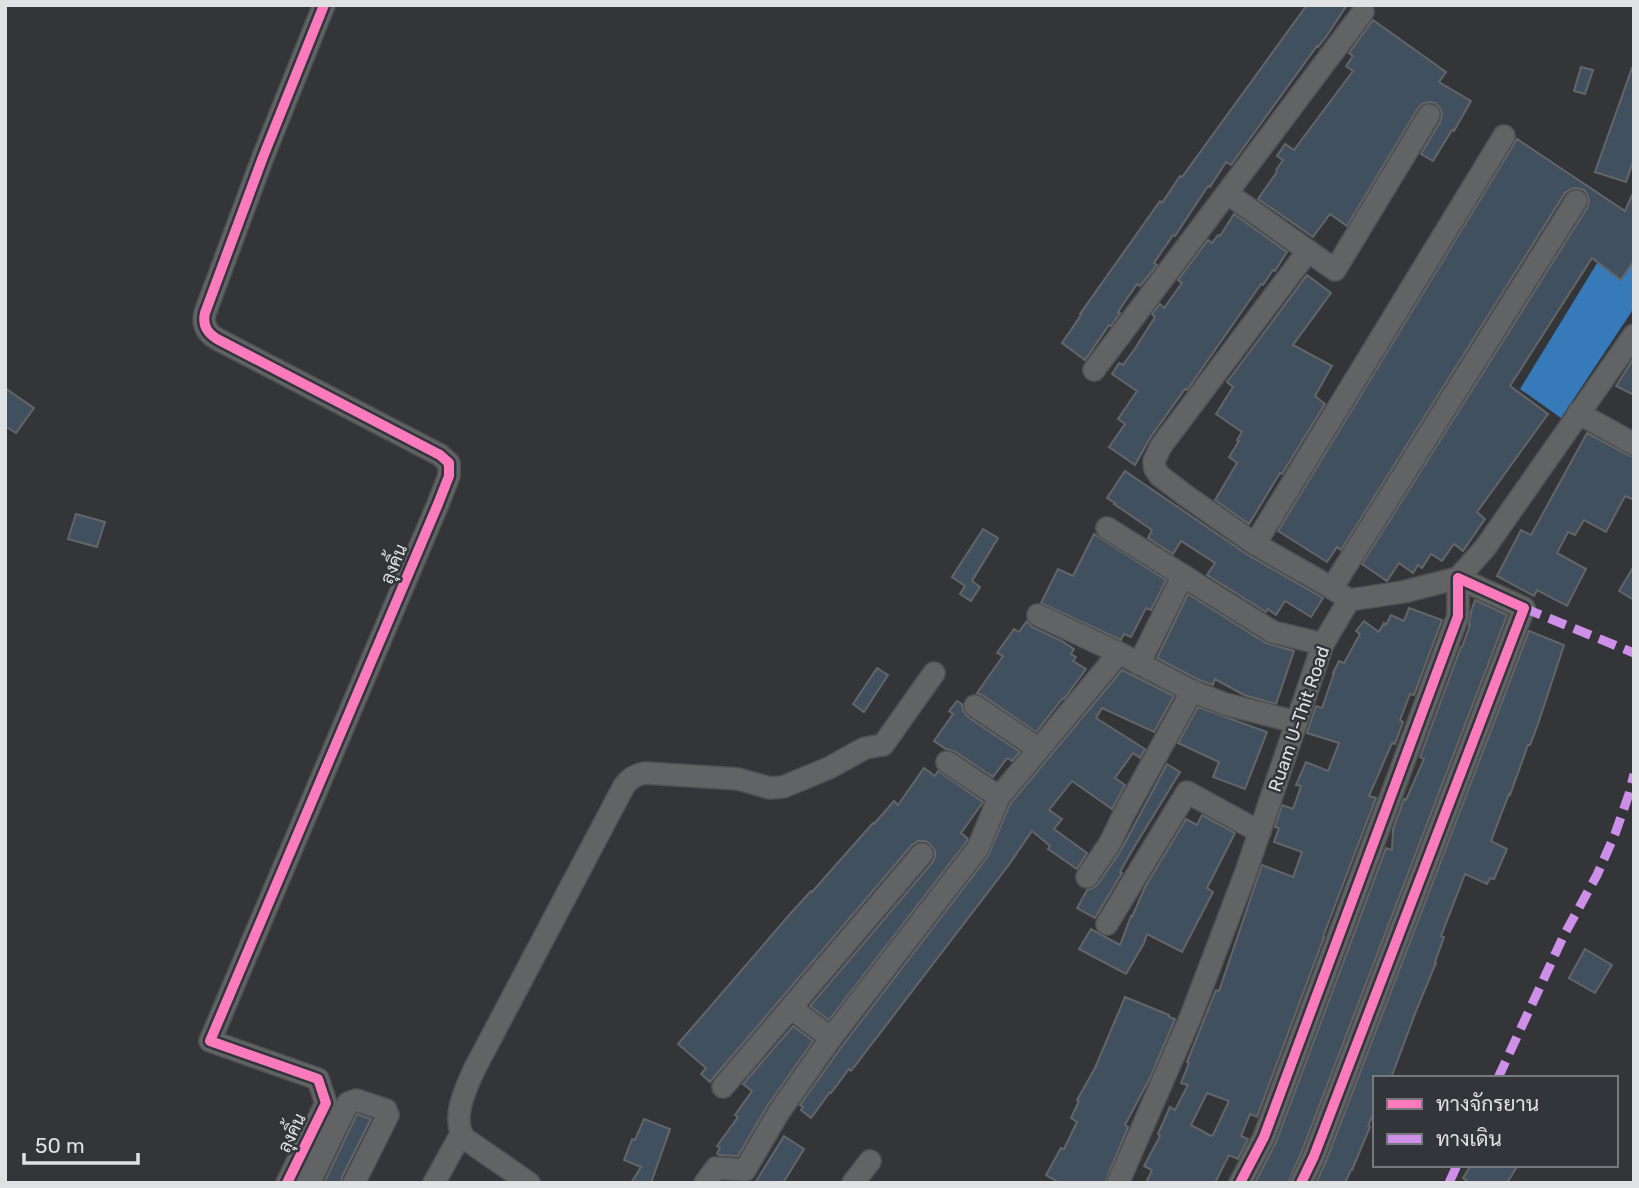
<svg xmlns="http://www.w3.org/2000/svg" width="1639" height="1188" font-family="Rubik,Sarabun,sans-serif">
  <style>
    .water { fill: #377ab9 }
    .building { fill: #41505f; stroke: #636567; stroke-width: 2; fill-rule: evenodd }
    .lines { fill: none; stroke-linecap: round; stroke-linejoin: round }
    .minor-casing { stroke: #4f5153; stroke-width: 24 }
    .minor { stroke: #626364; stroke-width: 21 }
    .quiet { stroke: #ce8fe9; stroke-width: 9; stroke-dasharray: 18 9; stroke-linecap: butt }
    .cycleway-casing { stroke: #323539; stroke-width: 15 }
    .cycleway { stroke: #fd7abc; stroke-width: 10 }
    .labels { text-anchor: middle; stroke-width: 5; stroke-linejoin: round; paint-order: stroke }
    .street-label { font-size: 18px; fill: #dfe1e3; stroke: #323539 }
  </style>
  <rect width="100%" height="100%" fill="#333538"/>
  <!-- water -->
  <polygon class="water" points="1610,242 1634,259 1634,308 1561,418 1520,389"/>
  <!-- building -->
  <g class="building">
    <polygon points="1307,5 1347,5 1326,37 1318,47 1317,46 1231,165 1226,162 1210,187 1208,186 1175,236 1173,235 1154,263 1157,265 1140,286 1137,284 1118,312 1120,313 1111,326 1109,325 1085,360 1062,343 1081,315 1080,314 1160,201 1162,203 1180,176 1182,177"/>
    <polygon points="1373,20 1446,72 1439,82 1471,101 1454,131 1452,130 1433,161 1421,154 1440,122 1442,115 1440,108 1435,103 1429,102 1422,104 1418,108 1347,226 1330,214 1313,237 1258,199 1277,172 1276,170 1283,160 1277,156 1285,144 1294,150 1353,71 1346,66 1353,56 1349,53"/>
    <polygon points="1581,67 1593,70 1585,94 1574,91"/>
    <polygon points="1632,68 1634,68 1634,159 1626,182 1595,172"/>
    <polygon points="1517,139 1625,211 1634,191 1634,260 1621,280 1592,258 1510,386 1548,414 1477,512 1485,519 1463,551 1454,544 1442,561 1431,554 1422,568 1418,565 1413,573 1399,563 1387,581 1362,564 1587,208 1589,201 1587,194 1584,190 1576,188 1571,189 1565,193 1341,550 1337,547 1327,562 1278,531"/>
    <polygon points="1234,214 1287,252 1275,271 1273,270 1263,285 1261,284 1192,383 1187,390 1185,389 1150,438 1135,465 1109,447 1125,424 1118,419 1137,391 1112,374 1119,363 1123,365 1136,347 1155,317 1152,314 1160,304 1164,308 1182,283 1178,280 1208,240 1212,243 1218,235 1220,236"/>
    <polygon points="1307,275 1331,293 1293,345 1332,366 1315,396 1325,404 1282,474 1280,473 1249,524 1215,500 1237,463 1229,457 1239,441 1237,440 1242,432 1216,414 1233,387 1227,382"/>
    <polygon points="1634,358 1634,395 1616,386"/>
    <polygon points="5,388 34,408 16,433 5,426"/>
    <polygon points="1587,433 1628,455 1634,457 1634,500 1625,496 1606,532 1584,520 1575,535 1568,532 1557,553 1586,569 1567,606 1537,590 1534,596 1497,576 1521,530 1531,535"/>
    <polygon points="1125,471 1248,555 1323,598 1311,617 1285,601 1276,615 1268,609 1266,612 1207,575 1215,563 1181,541 1173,554 1148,538 1152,530 1114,504 1115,503 1107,498"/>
    <polygon points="76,514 105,522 97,547 68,539"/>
    <polygon points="983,529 998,538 972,581 980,587 971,601 960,594 965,586 952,577"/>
    <polygon points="1094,534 1166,580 1151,610 1146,608 1131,637 1124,634 1121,640 1041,603 1058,569 1073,576"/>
    <polygon points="1634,566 1634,600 1619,591"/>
    <polygon points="1188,594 1266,643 1294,651 1276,704 1244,695 1215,679 1213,685 1197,679 1157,658"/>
    <polygon points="1475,600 1507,615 1302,1151 1288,1183 1255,1183 1276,1142 1386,848 1392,850 1393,829 1404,799 1406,800 1424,759 1420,757 1461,647 1462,647 1470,625 1469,625 1471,612"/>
    <path d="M1409,608l33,12 -28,75 -4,-1 -10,26 3,2 -8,22 -3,-1 -23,53 7,2 -53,139h1l-67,180 -7,-3 -9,22 7,3 -10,20 -9,-4 -14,28h-69l6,-13 -8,-4 16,-30 -2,-2 12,-27 5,3 13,-25 -7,-2 8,-20 -2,-1 29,-72 3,1 43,-126 31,12 9,-25 -28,-10 5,-14 -4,-1 7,-22 11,4 8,-23 -5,-1 10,-23 22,9 11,-28 -32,-10 9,-27 6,2 12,-35h-1l6,-12 5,2 16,-29 -4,-3 8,-10 15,11 5,-9 2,2 5,-10 13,6zM1207,1093l22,8 -16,34 -2,1 -20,-11z"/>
    <polygon points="1027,621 1032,627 1062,641 1074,649 1071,654 1076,657 1073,661 1086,669 1072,688 1064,699 1063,698 1036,732 982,695 977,693 1003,656 997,653 1014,629 1019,632"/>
    <polygon points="1529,631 1564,645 1538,724 1530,745 1528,745 1510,795 1509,794 1491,841 1507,849 1494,879 1490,878 1487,884 1465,874 1441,936 1444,937 1435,962 1436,963 1416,1011 1391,1078 1375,1078 1375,1110 1368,1126 1370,1127 1352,1170 1351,1170 1345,1183 1316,1183 1326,1161"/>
    <polygon points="877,668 888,675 864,712 853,704"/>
    <polygon points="1122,670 1174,696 1154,732 1102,708 1096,718 1145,749 1140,758 1133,753 1115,778 1125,785 1112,809 1072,781 1049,810 1062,819 1054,829 1087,853 1077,869 1048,849 1050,846 1032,831 1008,866 851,1071 849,1069 831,1093 830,1092 811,1118 801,1110 803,1107 800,1105 842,1046 988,856 1010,804"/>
    <polygon points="957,701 962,704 963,711 968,717 1020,752 1012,761 1007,758 993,777 954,751 946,749 934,741 953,714 949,711"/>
    <polygon points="1198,707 1267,732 1245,789 1213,777 1219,762 1178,743"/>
    <polygon points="1167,764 1180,772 1130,854 1120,872 1122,873 1095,918 1077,908 1087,890 1093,888 1098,884 1121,850"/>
    <polygon points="924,768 935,776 938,771 983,802 961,833 968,839 967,841 829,1020 810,1006 932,863 935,857 935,850 930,844 925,841 918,841 912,845 710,1082 701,1074 706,1068 678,1044 790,914 811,891 812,892 873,823 874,824 894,801 898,805"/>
    <polygon points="1202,815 1235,833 1207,888 1213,892 1182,952 1147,934 1144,943 1126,974 1079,949 1091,929 1120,945 1131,916 1132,917 1145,887 1186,819 1197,825"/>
    <polygon points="1585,949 1612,965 1595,993 1569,978"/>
    <polygon points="1125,997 1169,1015 1169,1017 1175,1019 1151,1076 1125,1125 1128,1127 1105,1183 1060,1183 1046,1175 1061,1148 1064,1149 1077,1122 1071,1118 1079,1101 1077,1100 1095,1068"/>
    <polygon points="793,1026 813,1041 768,1105 738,1156 719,1155 717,1153 720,1148 717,1146 738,1117 735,1115 752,1091 743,1084"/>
    <polygon points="357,1114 371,1119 342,1177 341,1183 324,1183"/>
    <polygon points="644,1119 670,1129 651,1183 631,1183 641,1167 624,1160 632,1139 635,1140"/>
    <polygon points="784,1136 804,1149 783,1183 755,1183"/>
    <polygon points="1471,1165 1518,1165 1507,1183 1470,1183 1463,1178"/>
  </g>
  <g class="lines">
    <!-- minor casing -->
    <g class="minor-casing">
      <g id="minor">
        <polyline points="1227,193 1335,270 1429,115"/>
        <polyline points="1308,251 1161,446 1154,461 1155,469 1160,476 1185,495 1255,544 1332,588 1349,600"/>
        <polyline points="1094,370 1363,12"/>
        <polyline points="1578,413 1634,444"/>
        <polyline points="1107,528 1273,632 1323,644"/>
        <polyline points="1255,544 1504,136"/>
        <polyline points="1332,588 1576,201"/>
        <polyline points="1038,615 1119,653 1192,691 1225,704 1296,722"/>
        <polyline points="1139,664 1183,575"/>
        <polyline points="975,706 1039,749"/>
        <polyline points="947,762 999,797"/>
        <polyline points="1087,877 1110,843 1123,816 1192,691"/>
        <polyline points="1107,924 1187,792 1260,832"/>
        <polyline points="791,1008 831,1038"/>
        <polyline points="723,1087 922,854"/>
        <path d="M287,1183l39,-80 -8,-24 -108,-38 228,-537 11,-28v-13l-9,-8 -221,-115c-11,-6 -17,-14 -14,-27l58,-156 61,-152"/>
        <polyline points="309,1183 346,1107 348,1103 356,1100 386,1110 388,1115 354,1183"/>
        <polyline points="434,1183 461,1134"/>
        <path d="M529,1183l-65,-45c-13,-21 2,-50 11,-70l149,-282c6,-8 12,-12 22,-13l92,6 32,9 13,-1 46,-19 36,-20 18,-3 51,-72"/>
        <polyline points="705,1183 716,1168 745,1170 779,1112 831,1038 978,848 999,797 1119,653"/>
        <polyline points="853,1183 870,1161"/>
        <polyline points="1118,1183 1191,1016 1246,872 1323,644 1349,600 1403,592 1458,578 1485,548 1634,335"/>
        <polyline points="1240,1183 1264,1137 1458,616 1458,578 1524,608 1314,1156 1301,1183"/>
      </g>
    </g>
    <!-- minor -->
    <use href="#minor" class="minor"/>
    <!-- quiet -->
    <g class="quiet">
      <polyline points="1524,608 1634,653"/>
      <polyline points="1498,1078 1564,935 1597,875 1615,834 1629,794 1634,774"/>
      <polyline points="1449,1183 1457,1165"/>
    </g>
    <!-- cycleway casing -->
    <g class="cycleway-casing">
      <g id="cycleway">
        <path d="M287,1183l39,-80 -8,-24 -108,-38 228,-537 11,-28v-13l-9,-8 -221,-115c-11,-6 -17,-14 -14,-27l58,-156 61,-152"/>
        <polyline points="1240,1183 1264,1137 1458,616 1458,578 1524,608 1314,1156 1301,1183"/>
      </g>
    </g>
    <!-- cycleway -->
    <use href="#cycleway" class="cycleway"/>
  </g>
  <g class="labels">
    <!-- street labels -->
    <g class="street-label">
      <text transform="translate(394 564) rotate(-67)" y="6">ลุงคิ้น</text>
      <text transform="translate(1299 719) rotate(-71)" y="6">Ruam U-Thit Road</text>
      <text transform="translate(292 1133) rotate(-64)" y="6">ลุงคิ้น</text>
    </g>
  </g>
  <!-- border -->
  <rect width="1639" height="1188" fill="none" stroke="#dfe1e3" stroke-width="14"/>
  <!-- legend -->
  <rect x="1373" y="1076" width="245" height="91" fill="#323539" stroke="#777a7d" stroke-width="2"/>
  <rect x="1387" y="1099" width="35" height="10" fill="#fd7abc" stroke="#777a7d" stroke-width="2"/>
  <text x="1436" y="1111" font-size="21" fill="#dfe1e3">ทางจักรยาน</text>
  <rect x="1387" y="1134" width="35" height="10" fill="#ce8fe9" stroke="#777a7d" stroke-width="2"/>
  <text x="1436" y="1146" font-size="21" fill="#dfe1e3">ทางเดิน</text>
  <!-- scale -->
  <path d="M24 1153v10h114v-10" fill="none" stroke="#dfe1e3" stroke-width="3.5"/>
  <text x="35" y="1153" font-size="21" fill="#dfe1e3" stroke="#323539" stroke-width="5" paint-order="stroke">50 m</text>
</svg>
